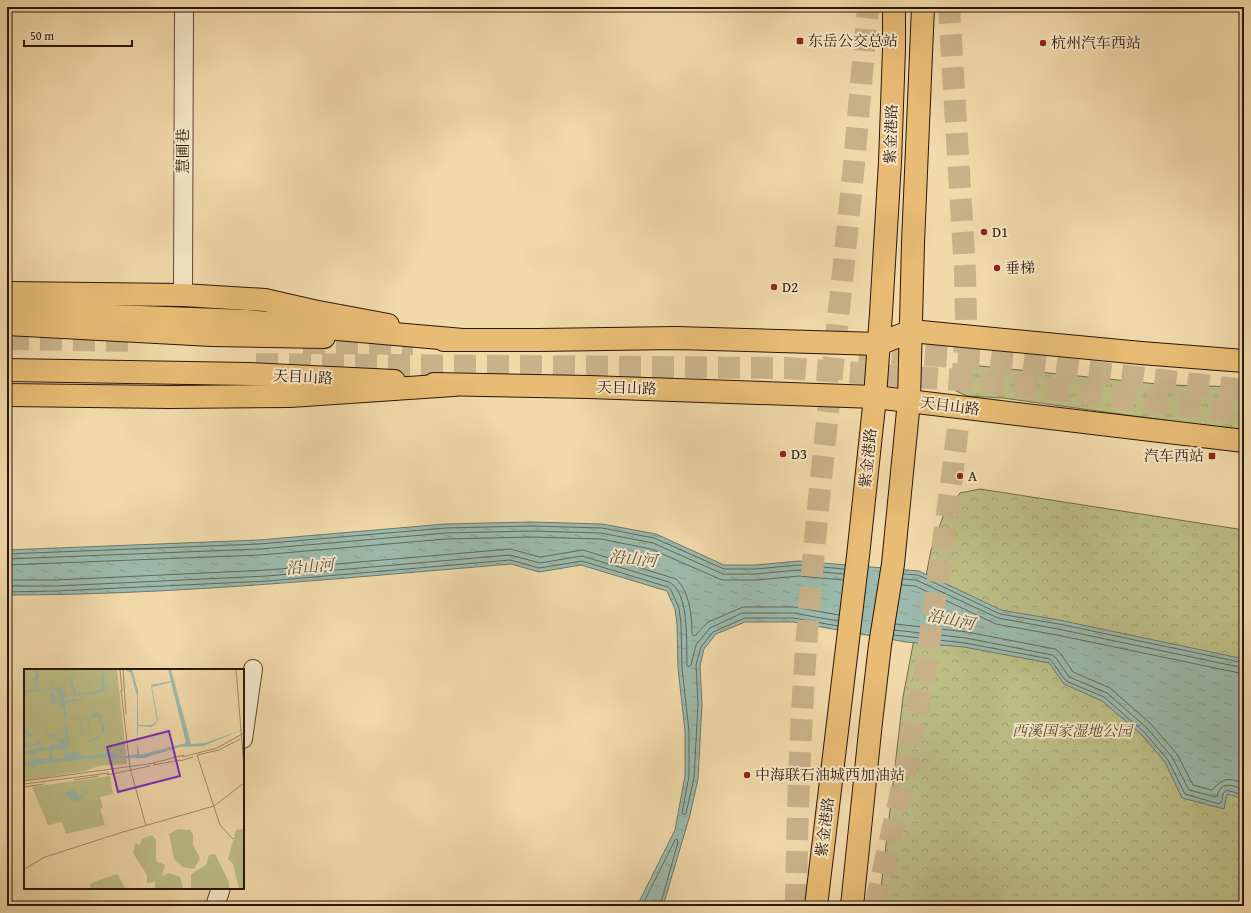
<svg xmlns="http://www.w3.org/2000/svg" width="1251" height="913" font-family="'Gentium Book Plus','Noto Serif SC',serif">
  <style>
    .grass { fill: url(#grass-tufts); stroke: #746a48 }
    .park { fill: url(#park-crowns); stroke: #746a48 }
    .water { fill: url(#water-ripples); stroke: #6e786b }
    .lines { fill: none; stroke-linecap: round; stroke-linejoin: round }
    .shore { stroke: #62685b; stroke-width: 1 }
    .highway-tunnel { stroke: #c9b289; stroke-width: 22; stroke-dasharray: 22 11; stroke-linecap: butt }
    .minor-casing { stroke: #5c4731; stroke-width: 20 }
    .major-casing { stroke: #2a1609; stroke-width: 24 }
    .highway-casing { stroke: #2a1609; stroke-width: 24 }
    .minor { stroke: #f6e6c7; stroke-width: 18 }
    .major { stroke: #e8bc74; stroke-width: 22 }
    .highway { stroke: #e8bc74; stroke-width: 22 }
    .poi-dot { fill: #8f2418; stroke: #f6e6c7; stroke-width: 1.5 }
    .labels { text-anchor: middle; stroke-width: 4; stroke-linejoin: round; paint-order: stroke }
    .poi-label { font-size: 15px; fill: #2a1609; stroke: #f6e6c7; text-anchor: start }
    .street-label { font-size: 15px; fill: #2a1609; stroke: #f6e6c7 }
    .park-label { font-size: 15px; font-style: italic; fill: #56482e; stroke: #f6e6c7 }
    .water-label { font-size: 16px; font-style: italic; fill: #524f42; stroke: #f6e6c7 }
    .inset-road { fill: none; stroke: #a18b69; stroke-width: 1 }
    .view { fill: #7b2cbf; fill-opacity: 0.15; stroke: #7b2cbf; stroke-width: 2 }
    .inset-edge { fill: none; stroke: #2a1609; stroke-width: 2 }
  </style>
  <defs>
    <pattern id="grass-tufts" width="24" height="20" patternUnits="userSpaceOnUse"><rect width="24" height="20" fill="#bdbe86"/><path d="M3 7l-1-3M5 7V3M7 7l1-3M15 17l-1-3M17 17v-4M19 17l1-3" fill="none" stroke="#a3a372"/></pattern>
    <pattern id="park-crowns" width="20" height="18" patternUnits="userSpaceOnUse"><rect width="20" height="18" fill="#bdbe86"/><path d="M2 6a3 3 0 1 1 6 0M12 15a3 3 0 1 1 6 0" fill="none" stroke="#a3a372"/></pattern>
    <pattern id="water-ripples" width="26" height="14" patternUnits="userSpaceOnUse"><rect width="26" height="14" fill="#9bbaad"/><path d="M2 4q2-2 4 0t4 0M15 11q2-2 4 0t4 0" fill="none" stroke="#869f94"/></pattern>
  </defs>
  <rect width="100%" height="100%" fill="#f1d9a9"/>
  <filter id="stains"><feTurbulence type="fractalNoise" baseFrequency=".005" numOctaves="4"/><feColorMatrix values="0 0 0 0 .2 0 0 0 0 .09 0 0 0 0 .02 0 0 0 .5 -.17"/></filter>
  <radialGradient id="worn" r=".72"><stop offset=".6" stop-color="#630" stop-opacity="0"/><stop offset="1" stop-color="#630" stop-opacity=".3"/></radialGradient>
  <!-- grass -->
  <path class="grass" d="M956,365h14l197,20 77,2v44l-241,-33 -36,-2 -11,-5c-5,-9 -4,-17 0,-26z"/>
  <!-- park -->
  <polygon class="park" points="980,489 1244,530 1244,906 879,906 903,697 931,550 944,514 960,493"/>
  <!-- water -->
  <path class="water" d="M531,522l71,2 54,10 68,31h32l43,-4 120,10 82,39 58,10 185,39v140l-17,-5 -3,15 -42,-11 -17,-36 -24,-28 -39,-33 -38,-17 -15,-21 -85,-16 -58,-5 -113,-20h-48l-29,12 -12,15 -4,17 2,38 -4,75 -8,36 -27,91h-26l38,-76 10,-54v-45l-7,-63 -1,-44 -2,-15 -8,-18 -86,-26 -42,7 -28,-8c-168,14 -336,31 -504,31v-45l252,-10 186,-16z"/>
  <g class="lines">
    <!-- shore -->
    <g class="shore">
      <polyline points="7,554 259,544 446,528 531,526 602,528 654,538 724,569 756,569 799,565 844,569"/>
      <polyline points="7,559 260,549 446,533 531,531 601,533 653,543 723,574 756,574 799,570 844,574"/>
      <polyline points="7,565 260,555 446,539 531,537 601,539 651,549 722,580 756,580 799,576 843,580"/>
      <polyline points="904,574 918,575 1000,614 1059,624 1244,663"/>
      <polyline points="903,579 916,580 998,618 1058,629 1244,668"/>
      <path d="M7,580h49l211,-10 243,-21 30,8 43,-7 93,29c14,13 16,38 16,55l2,2 2,-1 12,-13 35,-15h51l45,8"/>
      <polyline points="902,585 915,586 996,624 1057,635 1244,674"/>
      <path d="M7,586h49l211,-10 243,-21 30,8 42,-7 87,26c21,10 17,63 18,83l1,2 3,-2 5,-20 14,-17 32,-15h51l45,8"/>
      <polyline points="7,592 56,591 268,581 510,560 539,568 582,561 668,587 671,590 679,608 681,624 682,668 689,731 689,776 682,813 684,815 686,813 694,778 698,704 696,665 701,647 713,632 745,618 793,618 838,626"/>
      <path d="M895,624l72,8 88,17 6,5 12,18 37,16 41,36 26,30 16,31 19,5c13,-13 14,-12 32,-7"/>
      <path d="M894,630l72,8 86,17 4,3 13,19 38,16 40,35 25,29 17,33 27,7c2,-2 2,-6 5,-9 6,-6 16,-1 23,2"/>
      <path d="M894,635l71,8 85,16 16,22 38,16 40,35 24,28 17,34 34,10c5,-3 2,-10 7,-14l18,5"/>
      <polyline points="642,906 675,840 677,839 678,842 660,906"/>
    </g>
    <!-- highway-tunnel -->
    <g class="highway-tunnel">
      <polyline points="7,339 139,341"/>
      <polyline points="303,343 413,344"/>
      <polyline points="859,351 987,359 1244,390"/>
      <polyline points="256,364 786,368 1001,383 1244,412"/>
      <path d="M796,906c1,-86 4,-172 10,-258 10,-139 27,-277 41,-415 8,-75 14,-151 21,-226"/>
      <polyline points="875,906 899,801 924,680 952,477 961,402 966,322 965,272 949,7"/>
    </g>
    <!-- minor casing -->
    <g class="minor-casing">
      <g id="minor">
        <polyline points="183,295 184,7"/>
        <polyline points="243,739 253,669"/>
        <polyline points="215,906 221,888"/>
      </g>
    </g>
    <!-- major casing -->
    <g class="major-casing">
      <g id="major">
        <polyline points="7,293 183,295 265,300 313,311 388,325"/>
        <polyline points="7,324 212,335 324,337"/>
        <polyline points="444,340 538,340 676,338 879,344 911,331 1141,353 1244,361"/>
        <polyline points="7,370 249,374 394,381"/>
        <polyline points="434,384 589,387 875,397 1244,441"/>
        <polyline points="816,906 858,556 875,397 881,313 890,162 894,49 894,7"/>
        <polyline points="852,906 871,722 880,645 893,564 909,401 913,243 923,7"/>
      </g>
    </g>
    <!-- highway casing -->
    <g class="highway-casing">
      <g id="highway">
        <polyline points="7,312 246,321 463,340"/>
        <polyline points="7,395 170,397 290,396 453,385"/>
      </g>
    </g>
    <!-- minor -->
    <use href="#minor" class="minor"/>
    <!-- major -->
    <use href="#major" class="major"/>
    <!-- highway -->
    <use href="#highway" class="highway"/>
  </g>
  <!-- markers -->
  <g class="poi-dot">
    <rect x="796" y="37" width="8" height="8" rx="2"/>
    <circle cx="1043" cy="43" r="4"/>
    <circle cx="984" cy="232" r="4"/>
    <circle cx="997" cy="268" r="4"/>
    <circle cx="774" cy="287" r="4"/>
    <circle cx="783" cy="454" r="4"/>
    <rect x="1208" y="452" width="8" height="8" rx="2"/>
    <circle cx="960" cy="476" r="4"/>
    <circle cx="747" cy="775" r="4"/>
  </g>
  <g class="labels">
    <!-- poi labels -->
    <g class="poi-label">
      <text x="808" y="46">东岳公交总站</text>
      <text x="1051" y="48">杭州汽车西站</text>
      <text x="992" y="237">D1</text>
      <text x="1005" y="273">垂梯</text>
      <text x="782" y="292">D2</text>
      <text x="791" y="459">D3</text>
      <text x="1204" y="461" text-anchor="end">汽车西站</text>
      <text x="968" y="481">A</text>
      <text x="755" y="780">中海联石油城西加油站</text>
    </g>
    <!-- street labels -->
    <g class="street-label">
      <text transform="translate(891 134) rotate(-88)" y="5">紫金港路</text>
      <text transform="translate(183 151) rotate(-90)" y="5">慧圃巷</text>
      <text transform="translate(303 377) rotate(3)" y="5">天目山路</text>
      <text transform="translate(627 388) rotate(2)" y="5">天目山路</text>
      <text transform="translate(950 406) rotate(7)" y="5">天目山路</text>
      <text transform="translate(868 458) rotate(-84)" y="5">紫金港路</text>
      <text transform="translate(825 827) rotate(-83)" y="5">紫金港路</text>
    </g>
    <!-- park labels -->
    <g class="park-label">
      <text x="1072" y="736">西溪国家湿地公园</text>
    </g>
    <!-- water labels -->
    <g class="water-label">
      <text transform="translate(633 558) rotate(6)" y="6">沿山河</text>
      <text transform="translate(310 566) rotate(-5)" y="6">沿山河</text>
      <text transform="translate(951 619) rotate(11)" y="6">沿山河</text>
    </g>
  </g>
  <!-- overview -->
  <g transform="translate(24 669)">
    <rect width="220" height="220" fill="#f1d9a9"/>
    <path d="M154,160l12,1 3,4v11l7,13 -6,11 -11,-2 -9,-8 -5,-25zM220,160v60h-5l-6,-25 -5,-5 8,-29zM128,166l4,5v21l9,4 -3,11 7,-3 11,4 3,12h-28v-7l-8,1v-8l-14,-22 2,-10 5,2 2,-6zM191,185l14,28v7h-38v-15l15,-9 3,-10zM93,205l9,15h-35l-1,-4 4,-3z" fill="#bdbe86"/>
    <path d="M0,0h93l10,95 -28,2 -14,5 -61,10zM86,107l3,18 -13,3 3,11 -3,1 5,16 -39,9 -4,-12 -14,3 -16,-38z" fill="#bdbe86"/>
    <path d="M11,0h3l1,8 -3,4 2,9 14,-1 -2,-8h2l1,7 9,-1 4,9 8,-1 -4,-15 2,-3 4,18 25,-5 2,-21 2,23 -41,5 1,5 8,-3h12l-20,5 4,42 -4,1 3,7 8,-3 8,6 26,-5 10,5 17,-3v-57l-6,-24 -7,-4 8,1 6,20v35h14l5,-4 -6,-36 20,-4 -3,-12h3l20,75 14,-1 39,-14 -41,17 -23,1 -36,11h-50l-59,7 2,5 -6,-5 -7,2v-5l8,-1 -1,-7 -7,1 1,-3 17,-5 -4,-3 -13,4 -1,-21 1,-1 3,7 7,2 -10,3 2,7 8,-1 2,-4 9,10 6,-6 6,1 2,-2 -6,-6 -6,-1 -3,-3 11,2 2,4 9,-2 -4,-5 4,-9 -5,-17 -4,-1 3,-2 -9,1 -2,-10 4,-2 2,9 -3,2 8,-1 -5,-11 3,-2 -31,3 -3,5 -1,-7h12l-3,-11 3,-2zM147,13l15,61 -46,12 -3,-11 1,-18 14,1 6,-6 -6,-34zM33,79l8,3v5l-3,3h-9l-1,-10zM19,81l7,2v7h-18l1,-5zM70,44l8,2 -1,10 5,3 -8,11 -4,2 -9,1 15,-6 2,-6 -3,-13 -3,-2 -2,3 -5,1v14h-2l2,-4 -1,-10h-7l1,15 -3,-15 -9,1v-1l21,-1zM50,120l6,8 3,-6h4l1,3 -5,-1 -2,6 -6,3 -4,-2 -2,-5 -2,2 -7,-2z" fill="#9bbaad" fill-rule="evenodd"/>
    <path class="inset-road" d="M96,0l2,22M99,0l3,45M212,0l8,98M97,21l9,78 16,58M173,86l23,70 13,14M173,86l22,-5 21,-11M158,88l35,-9 27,-15M156,92l13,-4M129,94l31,-8M129,96l28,-5M83,106l43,-9M50,111l25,-4M0,112l131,-18M0,115l85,-11M0,118l20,-3M0,200l21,-12 78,-25 91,-26 30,-23"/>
    <path class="view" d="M145,62l11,45 -62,16 -11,-45z"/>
    <rect width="220" height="220" class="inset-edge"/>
  </g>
  <!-- margin -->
  <rect width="1251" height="913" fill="none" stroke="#f1d9a9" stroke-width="24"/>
  <rect x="8" y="8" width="1235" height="897" fill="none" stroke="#2a1609" stroke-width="2"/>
  <rect x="12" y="12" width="1227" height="889" fill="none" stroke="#2a1609"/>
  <!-- scale -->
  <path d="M24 40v6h108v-6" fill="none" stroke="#2a1609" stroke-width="2"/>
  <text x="30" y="40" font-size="12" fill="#2a1609" stroke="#f6e6c7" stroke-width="3" paint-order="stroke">50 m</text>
  <rect width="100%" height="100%" filter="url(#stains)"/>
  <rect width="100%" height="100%" fill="url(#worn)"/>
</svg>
